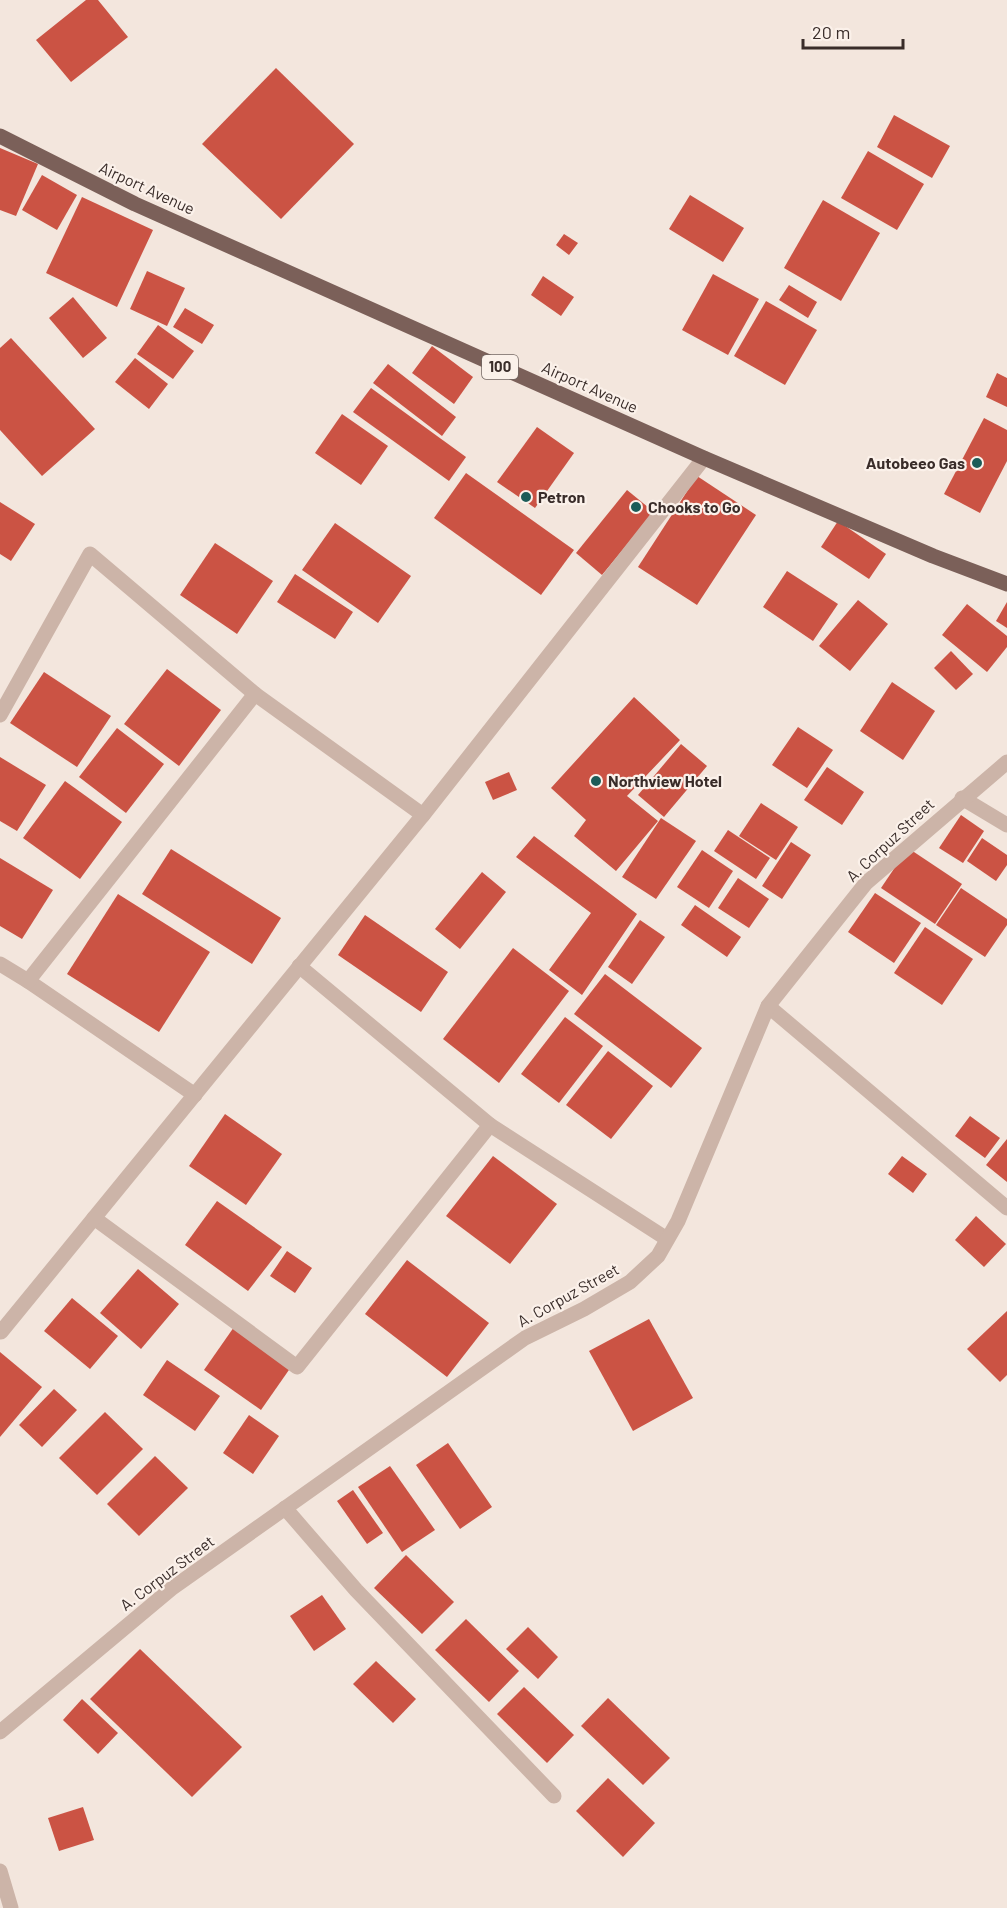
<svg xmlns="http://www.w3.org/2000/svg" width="1007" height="1908" font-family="Barlow,sans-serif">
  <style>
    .building { fill: #cb5344 }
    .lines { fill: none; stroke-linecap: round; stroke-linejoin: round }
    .street { stroke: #ccb4a8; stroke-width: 15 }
    .primary { stroke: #7b6059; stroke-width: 15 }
    .poi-dot { fill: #1c5c58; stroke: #fbf1ea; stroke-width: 2 }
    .labels { text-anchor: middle; stroke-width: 4.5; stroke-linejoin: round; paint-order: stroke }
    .shield { fill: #fbf1ea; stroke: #736763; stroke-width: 1.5 }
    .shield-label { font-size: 15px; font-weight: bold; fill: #392c29 }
    .street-label { font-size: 16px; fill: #392c29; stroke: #fbf1ea }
    .poi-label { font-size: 16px; font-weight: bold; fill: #392c29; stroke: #fbf1ea; text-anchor: start }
  </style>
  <rect width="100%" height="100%" fill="#f3e6dd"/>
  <!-- building -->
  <g class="building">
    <polygon points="86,0 98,0 128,37 71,82 36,40"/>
    <polygon points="276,68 354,144 281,219 202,144"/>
    <polygon points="894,115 950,146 932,178 877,147"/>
    <polygon points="0,148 38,164 16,216 0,210"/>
    <polygon points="868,151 924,184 897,230 841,198"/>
    <polygon points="42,175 77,195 57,230 22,210"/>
    <polygon points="690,195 744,228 723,262 669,229"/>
    <polygon points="82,197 153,230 117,307 46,273"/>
    <polygon points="823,200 880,233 841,301 784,268"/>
    <polygon points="564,234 578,243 569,255 556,245"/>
    <polygon points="147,271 185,288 167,326 130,309"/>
    <polygon points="713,274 759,299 728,355 682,330"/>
    <polygon points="543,276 574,297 561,316 531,295"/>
    <polygon points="789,285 817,302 808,318 779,300"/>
    <polygon points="73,297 107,338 83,358 49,318"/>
    <polygon points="766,301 817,330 785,385 734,356"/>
    <polygon points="185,308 214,325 202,344 173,327"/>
    <polygon points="158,325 194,351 173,379 137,354"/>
    <polygon points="11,338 95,429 42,476 0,430 0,348"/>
    <polygon points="432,346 473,377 454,404 412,373"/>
    <polygon points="135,358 168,384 149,409 115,382"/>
    <polygon points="388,364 456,417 442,436 373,383"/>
    <polygon points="997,373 1007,378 1007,407 986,397"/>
    <polygon points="371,388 466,457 449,481 353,412"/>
    <polygon points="342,414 388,446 361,485 315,453"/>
    <polygon points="984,418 1007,430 1007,461 980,513 944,494"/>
    <polygon points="537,427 574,453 535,508 497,482"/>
    <polygon points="466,473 574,550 541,595 434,518"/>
    <polygon points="697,476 756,515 697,605 638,567"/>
    <polygon points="627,490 654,512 602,575 576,553"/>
    <polygon points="0,502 35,524 11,561 0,554"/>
    <polygon points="838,521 886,554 869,579 821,547"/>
    <polygon points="335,523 411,576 378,623 302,570"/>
    <polygon points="215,543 273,581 237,634 180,595"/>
    <polygon points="787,571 838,604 813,641 763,607"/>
    <polygon points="295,574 353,612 335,639 277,602"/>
    <polygon points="858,600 888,624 850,671 819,646"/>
    <polygon points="1007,602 1007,628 996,621"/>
    <polygon points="967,604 1007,636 1007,647 987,672 942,635"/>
    <polygon points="951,651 973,674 956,690 934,668"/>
    <polygon points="167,669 221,710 179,766 124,724"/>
    <polygon points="44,672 111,716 77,767 10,723"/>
    <polygon points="892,682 935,711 903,760 860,731"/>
    <polygon points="634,697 680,740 627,796 658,821 616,871 574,836 586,820 551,788"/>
    <polygon points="798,727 833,750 807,788 772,765"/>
    <polygon points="117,728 164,764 126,813 79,777"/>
    <polygon points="681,744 707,766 664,817 638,795"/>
    <polygon points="0,757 46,785 17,831 0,821"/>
    <polygon points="827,767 864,792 842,825 804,800"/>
    <polygon points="509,772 517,790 493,800 485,782"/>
    <polygon points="65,781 122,822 80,879 23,838"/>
    <polygon points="761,803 798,827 776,860 739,836"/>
    <polygon points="961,815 984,831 963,863 939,848"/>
    <polygon points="661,818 696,841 656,899 622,877"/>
    <polygon points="728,830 770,858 756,879 714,851"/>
    <polygon points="534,836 637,914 582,995 549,970 591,913 516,857"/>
    <polygon points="982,838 1007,855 1007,865 996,881 967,861"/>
    <polygon points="791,842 811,855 782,899 762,886"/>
    <polygon points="908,848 962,884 935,924 881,888"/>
    <polygon points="171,849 281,918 252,964 142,894"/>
    <polygon points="702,850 733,871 709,908 677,887"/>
    <polygon points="0,858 53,890 22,939 0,926"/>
    <polygon points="482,872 506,892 460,949 435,929"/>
    <polygon points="738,878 769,899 749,928 718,908"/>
    <polygon points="961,888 1007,919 1007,925 985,957 936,925"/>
    <polygon points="875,893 921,923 894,963 848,932"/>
    <polygon points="118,894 210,952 159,1032 67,974"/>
    <polygon points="695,905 741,937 727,957 681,925"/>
    <polygon points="365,915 448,972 421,1012 338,955"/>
    <polygon points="640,920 665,937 632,984 608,967"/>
    <polygon points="925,927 973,959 942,1005 894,973"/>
    <polygon points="513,948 569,991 499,1083 443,1039"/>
    <polygon points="605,974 702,1048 671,1088 574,1014"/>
    <polygon points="565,1017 603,1046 559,1103 521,1074"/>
    <polygon points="608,1051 653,1086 611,1139 566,1105"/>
    <polygon points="225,1114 282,1154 246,1205 189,1166"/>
    <polygon points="970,1116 1000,1138 985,1158 955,1136"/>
    <polygon points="1007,1139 1007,1182 986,1165"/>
    <polygon points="493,1156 557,1204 510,1264 446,1216"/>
    <polygon points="902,1156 927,1174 913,1193 888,1174"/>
    <polygon points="217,1201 282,1247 248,1291 185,1245"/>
    <polygon points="976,1216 1006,1244 984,1267 955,1240"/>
    <polygon points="287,1251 312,1268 295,1293 270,1276"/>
    <polygon points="407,1260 489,1323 447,1377 365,1314"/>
    <polygon points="138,1269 179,1304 141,1349 100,1313"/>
    <polygon points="72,1298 118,1336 90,1369 44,1331"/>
    <polygon points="1007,1311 1007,1375 1000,1382 967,1349"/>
    <polygon points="649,1319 693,1398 633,1431 589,1351"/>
    <polygon points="234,1327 291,1367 261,1410 204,1370"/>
    <polygon points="0,1352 42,1387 0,1437"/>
    <polygon points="167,1360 220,1396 195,1431 143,1395"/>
    <polygon points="54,1389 77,1410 42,1447 19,1425"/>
    <polygon points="105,1412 143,1449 97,1495 59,1458"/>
    <polygon points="249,1415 279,1436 253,1474 223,1453"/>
    <polygon points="448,1443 492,1507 460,1529 416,1465"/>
    <polygon points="155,1456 188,1488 139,1536 107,1504"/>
    <polygon points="390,1466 435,1530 402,1552 358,1487"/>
    <polygon points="353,1490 383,1533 367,1544 337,1501"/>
    <polygon points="406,1555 454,1602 422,1634 374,1588"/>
    <polygon points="322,1595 346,1629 314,1651 290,1616"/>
    <polygon points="466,1619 519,1671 489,1702 435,1650"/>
    <polygon points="528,1627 558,1657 538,1679 506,1649"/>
    <polygon points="140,1649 242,1747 192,1797 90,1699"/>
    <polygon points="376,1661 416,1699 393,1723 353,1684"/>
    <polygon points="524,1687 574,1735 547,1763 497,1714"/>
    <polygon points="608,1698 670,1758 643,1785 581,1726"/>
    <polygon points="82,1699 118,1733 98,1754 63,1720"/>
    <polygon points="608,1778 655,1823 623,1857 576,1811"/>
    <polygon points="83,1807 94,1840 59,1851 48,1818"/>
  </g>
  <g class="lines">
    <!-- street -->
    <g class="street">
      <polyline points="0,715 90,554 255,694 423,815 704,458"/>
      <polyline points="962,798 1007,825"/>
      <polyline points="0,964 28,981 195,1095"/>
      <polyline points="28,981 255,694"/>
      <polyline points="768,1006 1007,1208"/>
      <polyline points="490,1125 667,1239"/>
      <polyline points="94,1218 297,1367 490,1125 299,966"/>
      <polyline points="0,1331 1,1332 423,815"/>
      <polyline points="285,1508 356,1590 554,1796"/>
      <polyline points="0,1732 171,1589 525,1338 584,1309 630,1282 658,1256 678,1221 768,1006 866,883 1007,762"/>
      <polyline points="0,1871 11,1908"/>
    </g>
    <!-- primary -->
    <polyline class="primary" points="0,136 135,204 704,458 933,556 1007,584"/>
  </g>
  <!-- markers -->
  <g class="poi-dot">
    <circle cx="977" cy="463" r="6"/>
    <circle cx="526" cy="497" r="6"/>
    <circle cx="636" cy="507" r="6"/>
    <circle cx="596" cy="781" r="6"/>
  </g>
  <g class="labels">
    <!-- shield labels -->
    <rect class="shield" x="482" y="355" width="36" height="24" rx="4.5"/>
    <g class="shield-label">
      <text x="500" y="372">100</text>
    </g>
    <!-- street labels -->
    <g class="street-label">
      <text transform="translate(147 188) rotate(25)" y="6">Airport Avenue</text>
      <text transform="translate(590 387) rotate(24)" y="6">Airport Avenue</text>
      <text transform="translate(890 840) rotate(-43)" y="6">A. Corpuz Street</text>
      <text transform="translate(568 1295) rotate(-29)" y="6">A. Corpuz Street</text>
      <text transform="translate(167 1573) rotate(-37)" y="6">A. Corpuz Street</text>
    </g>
    <!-- poi labels -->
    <g class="poi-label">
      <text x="965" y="469" text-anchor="end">Autobeeo Gas</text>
      <text x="538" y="503">Petron</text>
      <text x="648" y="513">Chooks to Go</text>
      <text x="608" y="787">Northview Hotel</text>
    </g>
  </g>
  <!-- scale -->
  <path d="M803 39v9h100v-9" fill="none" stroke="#392c29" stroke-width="3"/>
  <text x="812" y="39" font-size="18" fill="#392c29" stroke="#fbf1ea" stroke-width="4.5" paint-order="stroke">20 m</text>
</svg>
